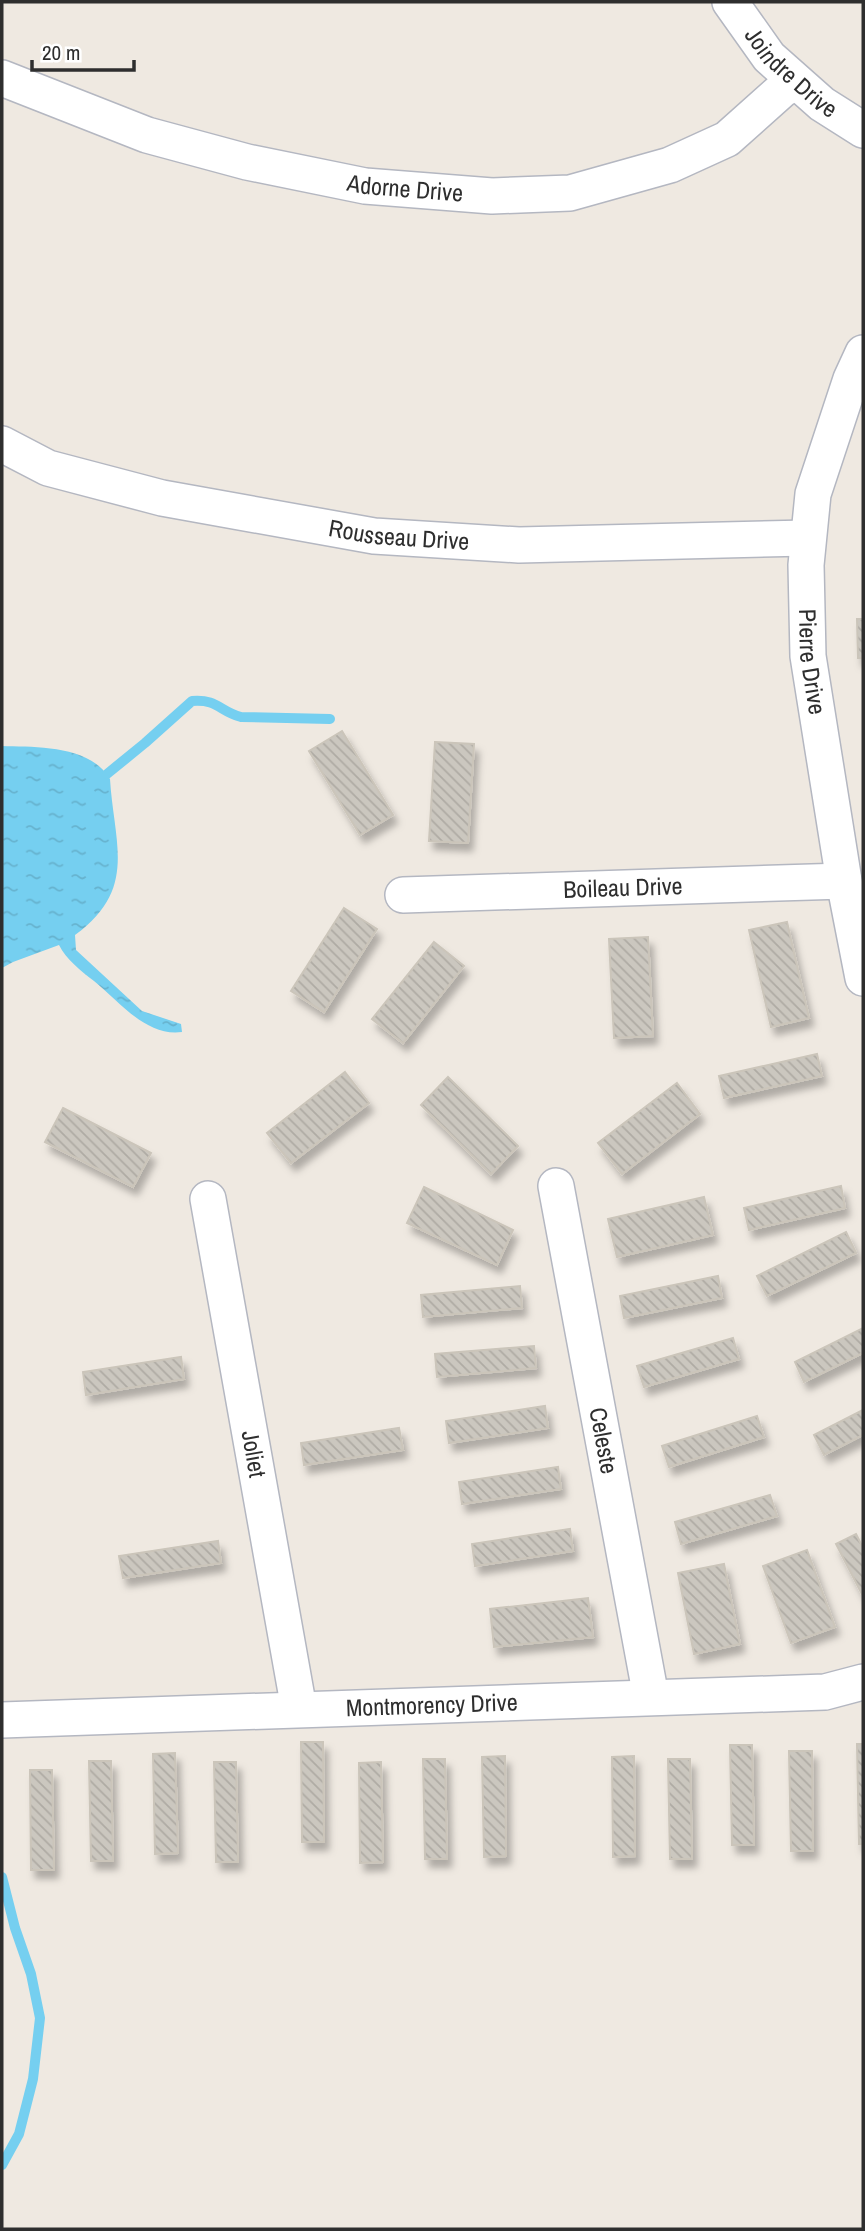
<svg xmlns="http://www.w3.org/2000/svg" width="865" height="2231" font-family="'Archivo Narrow',sans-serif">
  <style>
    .water { fill: url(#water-ripples) }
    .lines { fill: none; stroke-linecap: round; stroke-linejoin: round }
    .stream { stroke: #75cff0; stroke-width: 10 }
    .building { fill: url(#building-back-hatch); stroke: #cbc5ba; stroke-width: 2; filter: url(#shadow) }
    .street-casing { stroke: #b4b7c1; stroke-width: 38 }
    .street { stroke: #fff; stroke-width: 35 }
    .labels { text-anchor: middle; stroke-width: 5; stroke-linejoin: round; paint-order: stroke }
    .street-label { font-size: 24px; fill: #2e2e2e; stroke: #fff }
  </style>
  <defs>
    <pattern id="water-ripples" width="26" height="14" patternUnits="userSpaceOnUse" patternTransform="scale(1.75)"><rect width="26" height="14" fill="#75cff0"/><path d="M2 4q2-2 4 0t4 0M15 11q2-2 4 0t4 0" fill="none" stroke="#66b2ce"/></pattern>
    <pattern id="building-back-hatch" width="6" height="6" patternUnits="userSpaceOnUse" patternTransform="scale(1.75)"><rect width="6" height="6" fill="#cbc7bf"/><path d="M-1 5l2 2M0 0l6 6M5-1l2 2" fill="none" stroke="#afaba4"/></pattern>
    <filter id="shadow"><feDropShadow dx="4.5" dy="8" stdDeviation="3.5" flood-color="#0004"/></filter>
  </defs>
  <rect width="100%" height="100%" fill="#efe9e1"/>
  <!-- water -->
  <path class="water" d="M2,746c34,1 88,-1 108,33 4,65 28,110 -35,156l1,15 66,61 39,13 1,8c-36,5 -63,-31 -88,-51 -13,-10 -28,-22 -35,-36l-46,17 -11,6z"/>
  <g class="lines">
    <!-- stream -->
    <g class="stream">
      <path d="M107,774l38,-31 47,-42c26,-2 27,10 49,16l89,2"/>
      <polyline points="2,1877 15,1928 31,1974 40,2018 33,2079 19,2134 2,2165"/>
    </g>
  </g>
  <!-- building -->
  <g class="building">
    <polygon points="857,619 863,619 863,658 858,658"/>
    <polygon points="342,731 393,815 360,835 309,751"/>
    <polygon points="435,742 474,744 468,843 429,841"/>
    <polygon points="344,908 377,929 324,1012 291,991"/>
    <polygon points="787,922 809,1018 771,1027 749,930"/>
    <polygon points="648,937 653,1036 614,1038 609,939"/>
    <polygon points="434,942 464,966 403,1043 372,1019"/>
    <polygon points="817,1054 822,1076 724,1098 719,1076"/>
    <polygon points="345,1072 369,1103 291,1163 267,1133"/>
    <polygon points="448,1077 518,1146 491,1174 421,1105"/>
    <polygon points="677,1083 700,1114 622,1174 598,1143"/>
    <polygon points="63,1108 151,1153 133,1187 45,1142"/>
    <polygon points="841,1186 845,1208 749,1230 744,1208"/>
    <polygon points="424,1187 513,1230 497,1265 407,1223"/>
    <polygon points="704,1197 713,1235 617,1257 608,1219"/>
    <polygon points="846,1232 856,1253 767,1296 757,1276"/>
    <polygon points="718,1276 722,1298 624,1318 620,1296"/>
    <polygon points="520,1286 522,1308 423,1317 421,1295"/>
    <polygon points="863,1328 863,1353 804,1382 795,1362"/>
    <polygon points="733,1338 739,1359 644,1387 637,1366"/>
    <polygon points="534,1346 536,1368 437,1377 435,1354"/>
    <polygon points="181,1357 184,1379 86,1395 83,1372"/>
    <polygon points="545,1406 548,1428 449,1443 446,1421"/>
    <polygon points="863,1410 863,1435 824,1455 814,1435"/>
    <polygon points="757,1416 764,1437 669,1467 662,1446"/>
    <polygon points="399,1428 403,1450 304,1465 301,1443"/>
    <polygon points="558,1467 561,1489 462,1504 459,1482"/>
    <polygon points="770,1495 777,1516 681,1544 675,1522"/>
    <polygon points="570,1529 573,1551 475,1566 472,1544"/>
    <polygon points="856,1534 863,1548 863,1596 836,1544"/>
    <polygon points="218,1541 221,1563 123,1578 119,1556"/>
    <polygon points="807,1550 835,1627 791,1643 763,1566"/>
    <polygon points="724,1564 740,1644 694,1654 678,1573"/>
    <polygon points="588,1598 593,1637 494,1647 490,1609"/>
    <polygon points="301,1742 323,1742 324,1842 302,1842"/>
    <polygon points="857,1744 863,1744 863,1844 859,1844"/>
    <polygon points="730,1745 752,1745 754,1845 732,1845"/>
    <polygon points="789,1751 812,1751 813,1851 791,1851"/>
    <polygon points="175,1753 178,1853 155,1854 153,1754"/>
    <polygon points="505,1756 506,1856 484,1857 482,1757"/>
    <polygon points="634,1756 635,1856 613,1857 612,1757"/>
    <polygon points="423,1759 445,1759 447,1859 425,1859"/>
    <polygon points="668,1759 690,1759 692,1859 670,1859"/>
    <polygon points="89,1761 111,1761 113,1861 91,1861"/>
    <polygon points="214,1762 236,1762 238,1862 216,1862"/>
    <polygon points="381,1762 383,1862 360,1863 359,1763"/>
    <polygon points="30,1770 52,1770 54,1870 31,1870"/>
  </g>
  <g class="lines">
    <!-- street casing -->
    <g class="street-casing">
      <g id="street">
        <path id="s1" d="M730,2l39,55 53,47 41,26"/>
        <path id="s2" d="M2,78l145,57 100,27 118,24 127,10 78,-3 100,-28 57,-26 56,-50 13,-7"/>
        <path id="s3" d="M863,353l-12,26 -38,115 -7,71 2,91 36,225 19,97"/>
        <path id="s4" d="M2,444l46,24 114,30 212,38 145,9 288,-7"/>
        <path id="s5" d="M403,895l441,-14"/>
        <path id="s6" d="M556,1186l95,511"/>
        <path id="s7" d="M208,1199l91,510"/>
        <path id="s8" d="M2,1720l823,-28 38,-10"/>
      </g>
    </g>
    <!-- street -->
    <use href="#street" class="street"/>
  </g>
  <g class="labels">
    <!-- street labels -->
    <g class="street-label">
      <text dy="8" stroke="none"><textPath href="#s1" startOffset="94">Joindre Drive</textPath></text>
      <text dy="8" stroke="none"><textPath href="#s2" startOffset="420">Adorne Drive</textPath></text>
      <text dy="8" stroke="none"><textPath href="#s4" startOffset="410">Rousseau Drive</textPath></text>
      <text dy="8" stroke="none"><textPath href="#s3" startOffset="318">Pierre Drive</textPath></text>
      <text dy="8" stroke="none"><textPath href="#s5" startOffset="220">Boileau Drive</textPath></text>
      <text dy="8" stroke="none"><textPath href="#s6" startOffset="259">Celeste</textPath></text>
      <text dy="8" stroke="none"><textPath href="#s7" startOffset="259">Joliet</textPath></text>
      <text dy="8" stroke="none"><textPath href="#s8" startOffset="430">Montmorency Drive</textPath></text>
    </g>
  </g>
  <!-- border -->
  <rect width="865" height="2231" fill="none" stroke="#2e2e2e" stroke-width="7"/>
  <!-- scale -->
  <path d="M32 60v10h102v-10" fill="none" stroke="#2e2e2e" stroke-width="3.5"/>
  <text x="42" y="60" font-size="21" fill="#2e2e2e" stroke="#ffffff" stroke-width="5" paint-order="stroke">20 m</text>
</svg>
